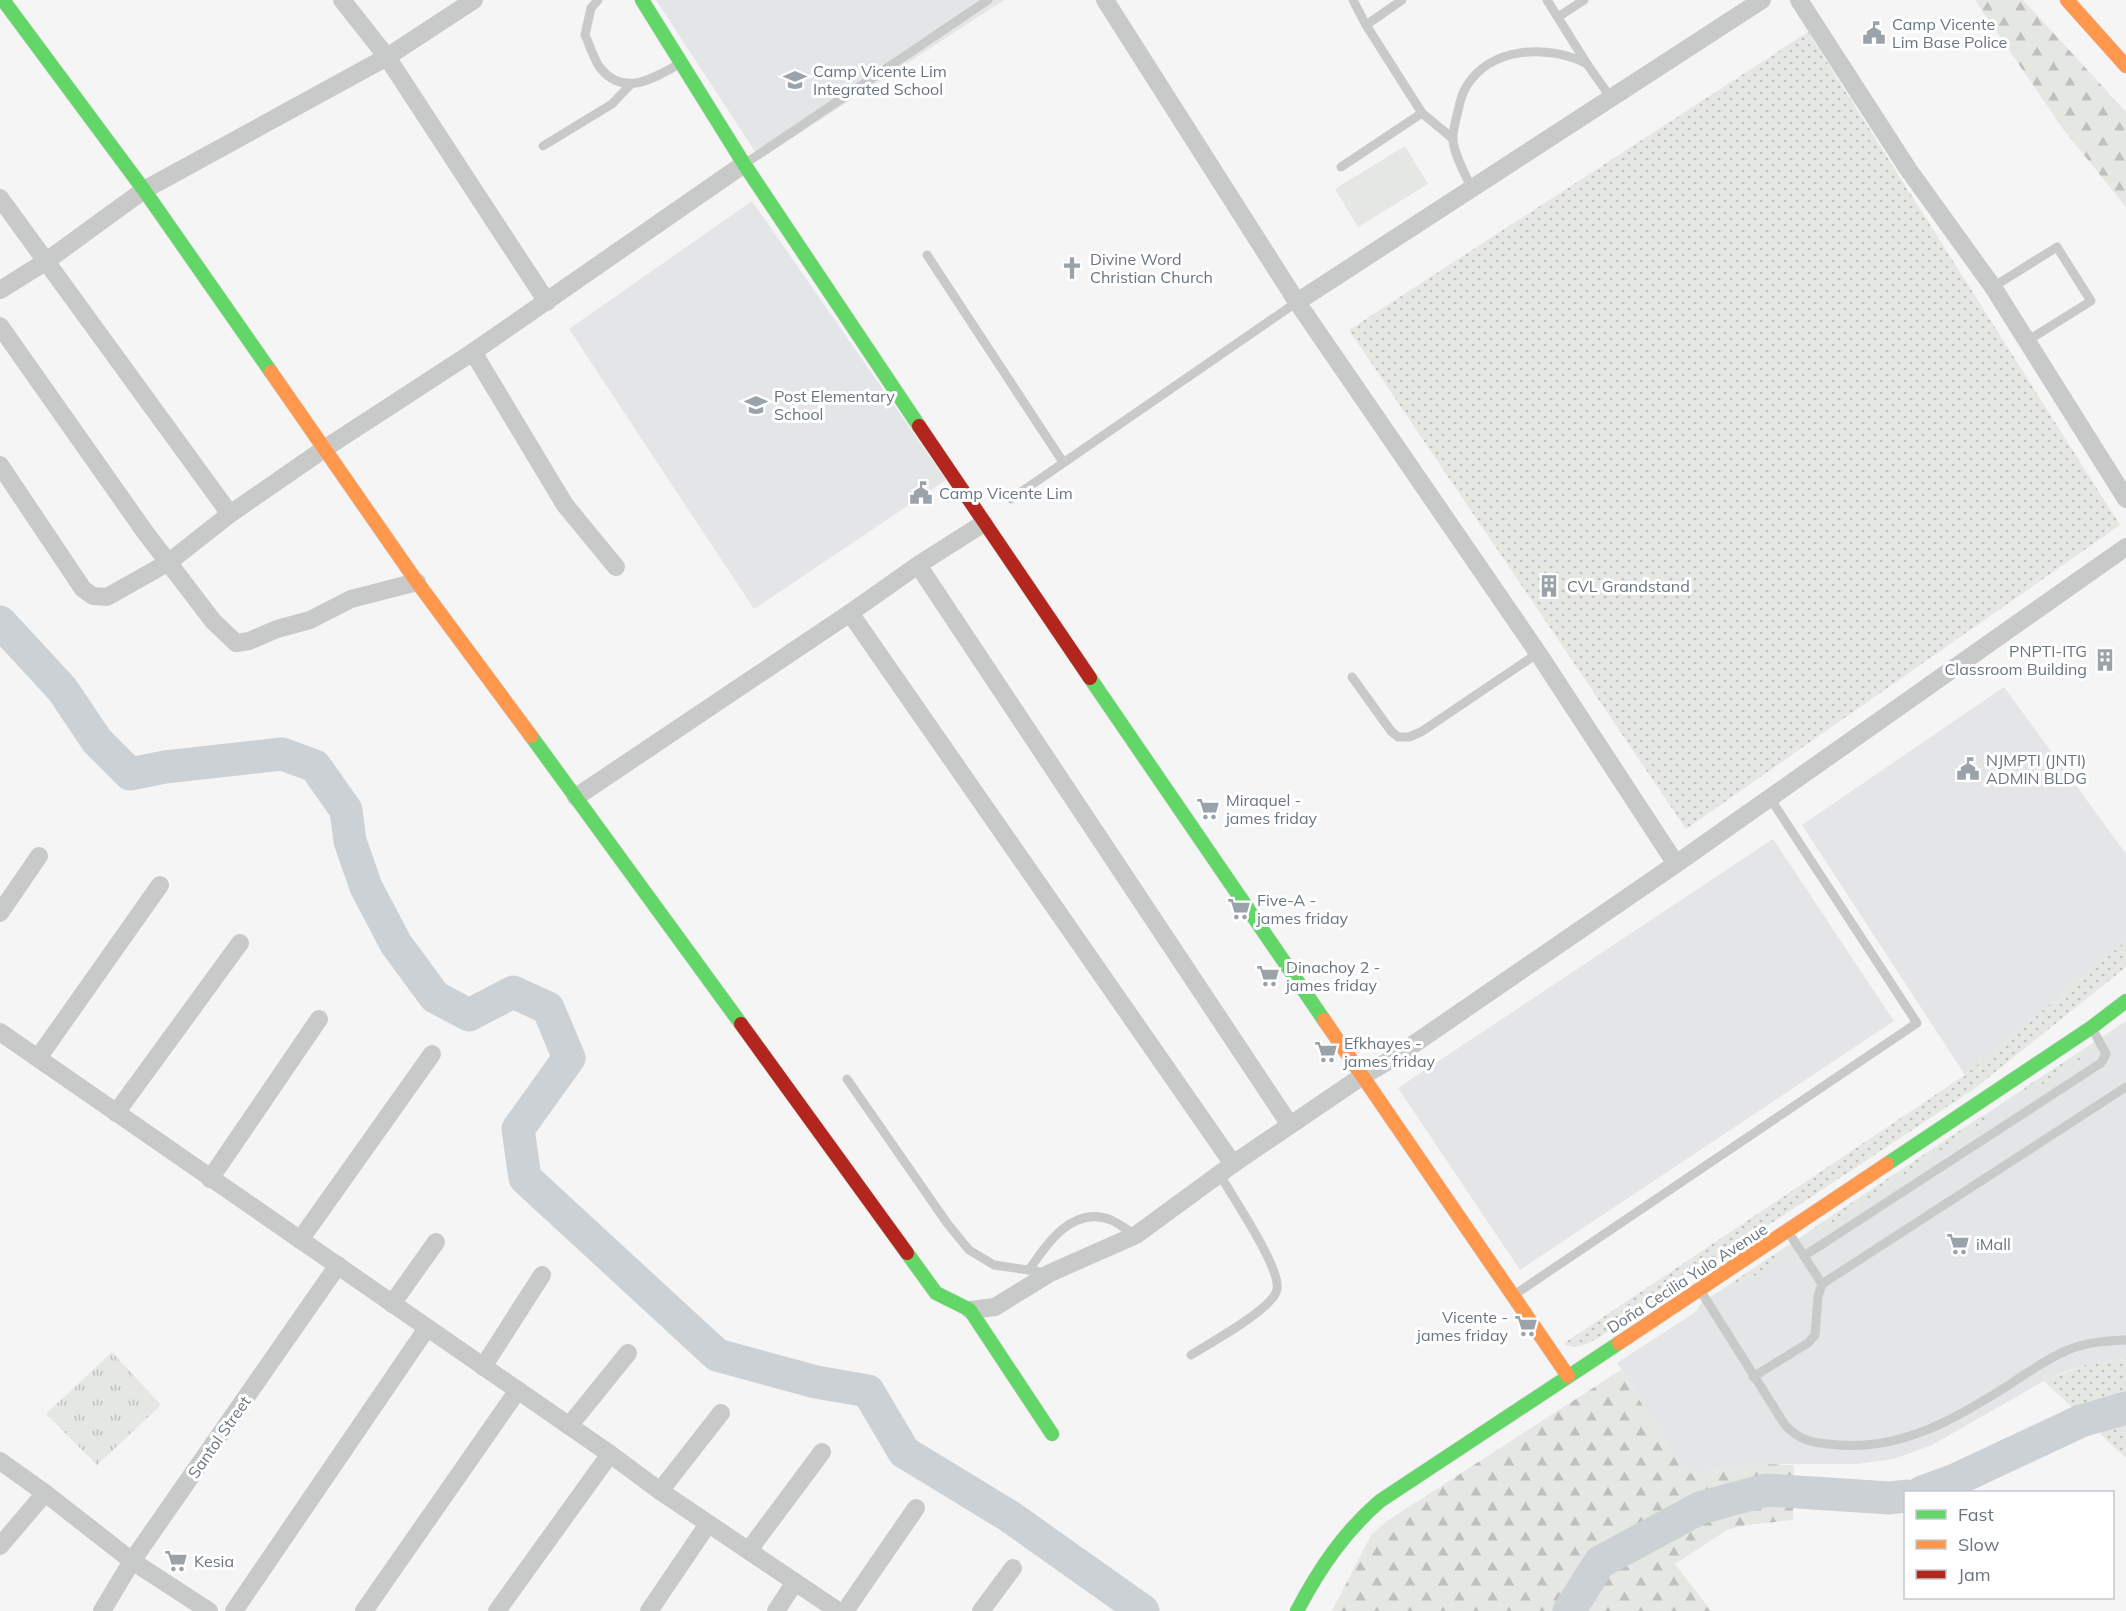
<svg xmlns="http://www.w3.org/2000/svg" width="2126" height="1611" font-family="Mulish,sans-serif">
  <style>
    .built { fill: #e4e5e6 }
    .grass { fill: url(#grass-dots) }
    .forest { fill: url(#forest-firs) }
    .park { fill: url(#park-tufts) }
    .garden { fill: #e4e7e2 }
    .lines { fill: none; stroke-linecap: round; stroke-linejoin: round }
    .river { stroke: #cbd1d4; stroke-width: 33 }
    .fast-casing { stroke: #d2d3d3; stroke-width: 15 }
    .slow-casing { stroke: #d2d3d3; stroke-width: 15 }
    .jam-casing { stroke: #d2d3d3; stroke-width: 15 }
    .lane { stroke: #c8caca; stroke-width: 9 }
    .street { stroke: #c8caca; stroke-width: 18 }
    .fast { stroke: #63d668; stroke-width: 14 }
    .slow { stroke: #ff974d; stroke-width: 14 }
    .jam { stroke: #b3261e; stroke-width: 14 }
    .labels { text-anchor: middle; stroke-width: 6; stroke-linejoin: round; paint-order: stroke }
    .poi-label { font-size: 16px; fill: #697681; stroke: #fff; text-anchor: start }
    .street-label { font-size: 16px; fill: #697681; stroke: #fff }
  </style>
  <defs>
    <pattern id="grass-dots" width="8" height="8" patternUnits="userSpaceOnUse" patternTransform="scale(1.5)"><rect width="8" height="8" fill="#e4e7e2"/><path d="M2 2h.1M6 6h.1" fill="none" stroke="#bdc0bd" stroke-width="1.8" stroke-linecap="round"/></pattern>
    <pattern id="forest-firs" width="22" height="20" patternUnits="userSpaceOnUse" patternTransform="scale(1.5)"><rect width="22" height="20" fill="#e4e7e2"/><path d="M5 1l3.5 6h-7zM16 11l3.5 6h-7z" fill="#bdc0bd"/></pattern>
    <pattern id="park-tufts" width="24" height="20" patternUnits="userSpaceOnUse" patternTransform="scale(1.5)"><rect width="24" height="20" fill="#e4e7e2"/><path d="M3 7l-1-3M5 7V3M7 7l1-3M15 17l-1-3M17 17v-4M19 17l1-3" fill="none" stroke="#bdc0bd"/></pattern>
  </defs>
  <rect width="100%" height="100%" fill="#f5f5f5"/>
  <!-- built -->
  <g class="built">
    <polygon points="656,0 1004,0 760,159"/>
    <polygon points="752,201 946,480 754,609 569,329"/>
    <polygon points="2004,687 2126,854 2126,941 1965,1075 1802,825"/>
    <polygon points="1773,839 1894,1021 1520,1270 1398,1088"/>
    <polygon points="2126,1021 2126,1358 2085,1365 2064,1372 2044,1381 1930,1446 1893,1459 1857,1464 1765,1464 1685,1474 1617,1363 1697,1311 1700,1304"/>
  </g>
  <!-- grass -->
  <g class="grass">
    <polygon points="1808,32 2120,525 1686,829 1349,330"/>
    <path d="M2126,941v26l-152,122 -365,242c-13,8 -30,21 -46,13l402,-269z"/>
    <polygon points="2081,1051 2085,1056 2028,1094 2024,1088"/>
    <polygon points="1983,1115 1986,1120 1818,1232 1815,1227"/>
    <polygon points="1778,1252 1782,1257 1737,1288 1733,1282"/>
    <polygon points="2126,1358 2126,1458 2044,1381 2085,1365"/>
  </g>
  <!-- forest -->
  <g class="forest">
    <polygon points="1975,0 2023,0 2126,112 2126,207 2063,129"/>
    <polygon points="1621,1370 1685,1474 1765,1464 1794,1465 1793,1520 1746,1525 1727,1530 1675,1564 1711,1611 1332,1611 1371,1535 1387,1521"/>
  </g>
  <!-- park -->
  <polygon class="park" points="112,1352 161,1405 97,1465 46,1414"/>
  <!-- garden -->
  <polygon class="garden" points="1405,146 1428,184 1358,227 1335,189"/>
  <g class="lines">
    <!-- river -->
    <g class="river">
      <polyline points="0,622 62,689 97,741 130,774 165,767 282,754 315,766 346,810 350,841 366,887 396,944 435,997 469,1015 513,992 548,1008 569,1058 518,1129 525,1178 717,1355 816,1382 868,1391 904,1452 1009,1516 1143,1611"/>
      <polyline points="1922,1492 1955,1480 2081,1421 2126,1408"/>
      <polyline points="1569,1611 1600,1562 1700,1508 1766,1490 1890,1498 1906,1496"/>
    </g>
    <!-- fast casing -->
    <g class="fast-casing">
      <g id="fast">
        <polyline points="3,0 144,190 271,372"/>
        <polyline points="642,0 744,164 919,426"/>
        <polyline points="1090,678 1324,1020"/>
        <polyline points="531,736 741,1024"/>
        <polyline points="1887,1164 2092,1027 2126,1001"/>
        <polyline points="907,1253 936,1293 970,1310 1052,1434"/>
        <path d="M1297,1611c22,-42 47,-79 83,-110l239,-158"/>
      </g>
    </g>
    <!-- slow casing -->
    <g class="slow-casing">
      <g id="slow">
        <polyline points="2067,0 2126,66"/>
        <polyline points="271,372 417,582 531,736"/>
        <polyline points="1324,1020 1568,1376"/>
        <polyline points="1619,1343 1887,1164"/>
      </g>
    </g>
    <!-- jam casing -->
    <g class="jam-casing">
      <g id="jam">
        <polyline points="919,426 1090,678"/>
        <polyline points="741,1024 907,1253"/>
      </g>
    </g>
    <!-- lane -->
    <g class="lane">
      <path d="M598,0l-7,8 -6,27c5,10 9,26 16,34 24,28 53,9 78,-5"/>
      <polyline points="1353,0 1366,25 1422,113 1452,138"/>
      <polyline points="1547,0 1587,64 1611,98"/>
      <polyline points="1558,17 1584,0"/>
      <polyline points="1366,25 1402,0"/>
      <polyline points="543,146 612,104 630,85"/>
      <polyline points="746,163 988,0"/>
      <polyline points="1341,167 1422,113"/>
      <path d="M1472,189c-6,-13 -20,-38 -19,-52 0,-6 2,-13 3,-18 3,-11 4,-22 10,-32 25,-41 83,-43 121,-23"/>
      <polyline points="927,255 1063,462"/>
      <polyline points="1993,287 2057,247 2091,301 2027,341"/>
      <polyline points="1011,499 1297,302"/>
      <polyline points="1352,677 1391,731 1398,737 1409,737 1421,732 1538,653"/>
      <polyline points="847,1079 947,1223 969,1250 994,1265 1048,1273"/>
      <polyline points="1789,1233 1822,1284"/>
      <polyline points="1804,1256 2101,1063 2106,1054 2092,1028"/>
      <path d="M1029,1270c18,-27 44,-65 82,-50 9,4 17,11 25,15"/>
      <path d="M1700,1290l85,135c17,18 31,18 54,20 65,5 120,-28 173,-62 18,-12 36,-25 56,-33 18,-8 38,-9 58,-10"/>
      <polyline points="1514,1295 1917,1023 1770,798"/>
      <path d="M1191,1355c17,-11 84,-47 86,-66 4,-21 -45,-93 -57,-114"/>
      <polyline points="1753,1377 1808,1343 1815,1335 1818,1296 1822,1284 2126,1087"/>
    </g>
    <!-- street -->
    <g class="street">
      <polyline points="342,0 387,57 547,302"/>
      <polyline points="1105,0 1297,302 1538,653 1676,864"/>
      <polyline points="1799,0 1908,169 1993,287 2126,499"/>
      <polyline points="0,198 230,514"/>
      <polyline points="0,290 45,262 144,190 387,57 474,0"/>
      <polyline points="1297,302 1762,0"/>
      <polyline points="0,326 145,532 213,621 236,643 249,641 277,629 310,620 351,599 417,582"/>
      <polyline points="473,352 565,505 616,567"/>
      <polyline points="0,465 83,589 93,596 107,597 169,562 230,514 324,449 473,352 744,164"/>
      <polyline points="918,565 1290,1125"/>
      <polyline points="850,613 1233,1164"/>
      <polyline points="576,797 850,613 918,565 984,523"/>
      <polyline points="0,913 39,856"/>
      <polyline points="0,1032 610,1454 660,1491 838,1611"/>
      <polyline points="38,1058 160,885"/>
      <polyline points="116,1113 240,943"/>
      <polyline points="210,1179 319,1019"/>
      <polyline points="300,1240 432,1054"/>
      <polyline points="392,1304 436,1242"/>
      <polyline points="970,1310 995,1307 1050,1273 1136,1235 1233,1164 1361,1077 1395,1057 1676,864 2126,547"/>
      <polyline points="483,1367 542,1275"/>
      <polyline points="569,1426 628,1353"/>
      <polyline points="0,1461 45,1493 132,1561 209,1611"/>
      <polyline points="660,1491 721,1413"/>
      <polyline points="0,1546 45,1493"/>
      <polyline points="749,1550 822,1452"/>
      <polyline points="102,1611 132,1561 338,1265"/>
      <polyline points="234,1611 427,1328"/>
      <polyline points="364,1611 518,1390"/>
      <polyline points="497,1611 610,1454"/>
      <polyline points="649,1611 708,1524"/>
      <polyline points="776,1611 795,1582"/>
      <polyline points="845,1611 916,1508"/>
      <polyline points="981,1611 1013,1568"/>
    </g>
    <!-- fast -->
    <use href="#fast" class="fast"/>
    <!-- slow -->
    <use href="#slow" class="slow"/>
    <!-- jam -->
    <use href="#jam" class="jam"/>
  </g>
  <!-- icons -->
  <defs>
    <g id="civic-bare" transform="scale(1.8)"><path d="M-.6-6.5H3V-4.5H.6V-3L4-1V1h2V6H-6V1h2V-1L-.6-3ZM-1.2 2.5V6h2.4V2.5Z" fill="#9aa2aa" stroke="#fff" stroke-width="2.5" paint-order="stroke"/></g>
    <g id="school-bare" transform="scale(1.8)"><path d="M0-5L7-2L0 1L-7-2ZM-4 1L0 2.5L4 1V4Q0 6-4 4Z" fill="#9aa2aa" stroke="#fff" stroke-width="2.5" paint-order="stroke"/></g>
    <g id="church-bare" transform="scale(1.8)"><path d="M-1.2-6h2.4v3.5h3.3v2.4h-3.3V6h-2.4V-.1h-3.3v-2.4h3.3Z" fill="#9aa2aa" stroke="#fff" stroke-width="2.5" paint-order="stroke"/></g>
    <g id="building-bare" transform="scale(1.8)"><path d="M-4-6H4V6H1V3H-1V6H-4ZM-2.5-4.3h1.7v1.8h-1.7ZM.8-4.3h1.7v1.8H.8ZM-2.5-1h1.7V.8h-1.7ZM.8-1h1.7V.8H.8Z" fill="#9aa2aa" stroke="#fff" stroke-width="2.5" paint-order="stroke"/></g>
    <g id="supermarket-bare" transform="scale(1.8)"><path d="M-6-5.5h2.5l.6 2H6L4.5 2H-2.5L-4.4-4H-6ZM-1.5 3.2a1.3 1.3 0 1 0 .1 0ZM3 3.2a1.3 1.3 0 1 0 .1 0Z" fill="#9aa2aa" stroke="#fff" stroke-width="2.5" paint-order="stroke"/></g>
  </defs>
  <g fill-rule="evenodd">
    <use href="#civic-bare" x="1874" y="33"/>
    <use href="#school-bare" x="795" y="80"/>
    <use href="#church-bare" x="1072" y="268"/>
    <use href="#school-bare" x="756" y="405"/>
    <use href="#civic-bare" x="921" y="493"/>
    <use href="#building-bare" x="1549" y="586"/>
    <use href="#building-bare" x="2105" y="660"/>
    <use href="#civic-bare" x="1968" y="769"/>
    <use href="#supermarket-bare" x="1208" y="809"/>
    <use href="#supermarket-bare" x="1239" y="909"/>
    <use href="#supermarket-bare" x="1268" y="976"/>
    <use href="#supermarket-bare" x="1326" y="1052"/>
    <use href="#supermarket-bare" x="1958" y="1244"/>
    <use href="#supermarket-bare" x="1526" y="1326"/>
    <use href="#supermarket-bare" x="176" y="1561"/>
  </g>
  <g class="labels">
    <!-- poi labels -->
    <g class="poi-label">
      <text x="1892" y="30">Camp Vicente<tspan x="1892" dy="18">Lim Base Police</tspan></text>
      <text x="813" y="77">Camp Vicente Lim<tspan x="813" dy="18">Integrated School</tspan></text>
      <text x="1090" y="265">Divine Word<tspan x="1090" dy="18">Christian Church</tspan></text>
      <text x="774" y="402">Post Elementary<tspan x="774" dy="18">School</tspan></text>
      <text x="939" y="499">Camp Vicente Lim</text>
      <text x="1567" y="592">CVL Grandstand</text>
      <text x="2087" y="657" text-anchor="end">PNPTI-ITG<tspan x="2087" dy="18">Classroom Building</tspan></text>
      <text x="1986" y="766">NJMPTI (JNTI)<tspan x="1986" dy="18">ADMIN BLDG</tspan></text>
      <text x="1226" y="806">Miraquel -<tspan x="1226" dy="18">james friday</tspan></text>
      <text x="1257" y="906">Five-A -<tspan x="1257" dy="18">james friday</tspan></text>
      <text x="1286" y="973">Dinachoy 2 -<tspan x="1286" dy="18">james friday</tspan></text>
      <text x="1344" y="1049">Efkhayes -<tspan x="1344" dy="18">james friday</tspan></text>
      <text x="1976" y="1250">iMall</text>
      <text x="1508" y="1323" text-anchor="end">Vicente -<tspan x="1508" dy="18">james friday</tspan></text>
      <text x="194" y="1567">Kesia</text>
    </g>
    <!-- street labels -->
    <g class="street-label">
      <text transform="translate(1687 1278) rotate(-33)" y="6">Doña Cecilia Yulo Avenue</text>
      <text transform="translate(219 1437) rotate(-55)" y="6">Santol Street</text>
    </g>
  </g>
  <!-- legend -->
  <rect x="1904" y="1491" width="210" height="108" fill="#ffffff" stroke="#c3c8cd" stroke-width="1.5"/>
  <rect x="1916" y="1510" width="30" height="9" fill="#63d668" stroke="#c3c8cd" stroke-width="1.5"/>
  <text x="1958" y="1521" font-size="18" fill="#697681">Fast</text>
  <rect x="1916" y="1540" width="30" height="9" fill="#ff974d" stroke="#c3c8cd" stroke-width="1.5"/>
  <text x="1958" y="1551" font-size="18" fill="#697681">Slow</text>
  <rect x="1916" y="1570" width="30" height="9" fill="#b3261e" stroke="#c3c8cd" stroke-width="1.5"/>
  <text x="1958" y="1581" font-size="18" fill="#697681">Jam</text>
</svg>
